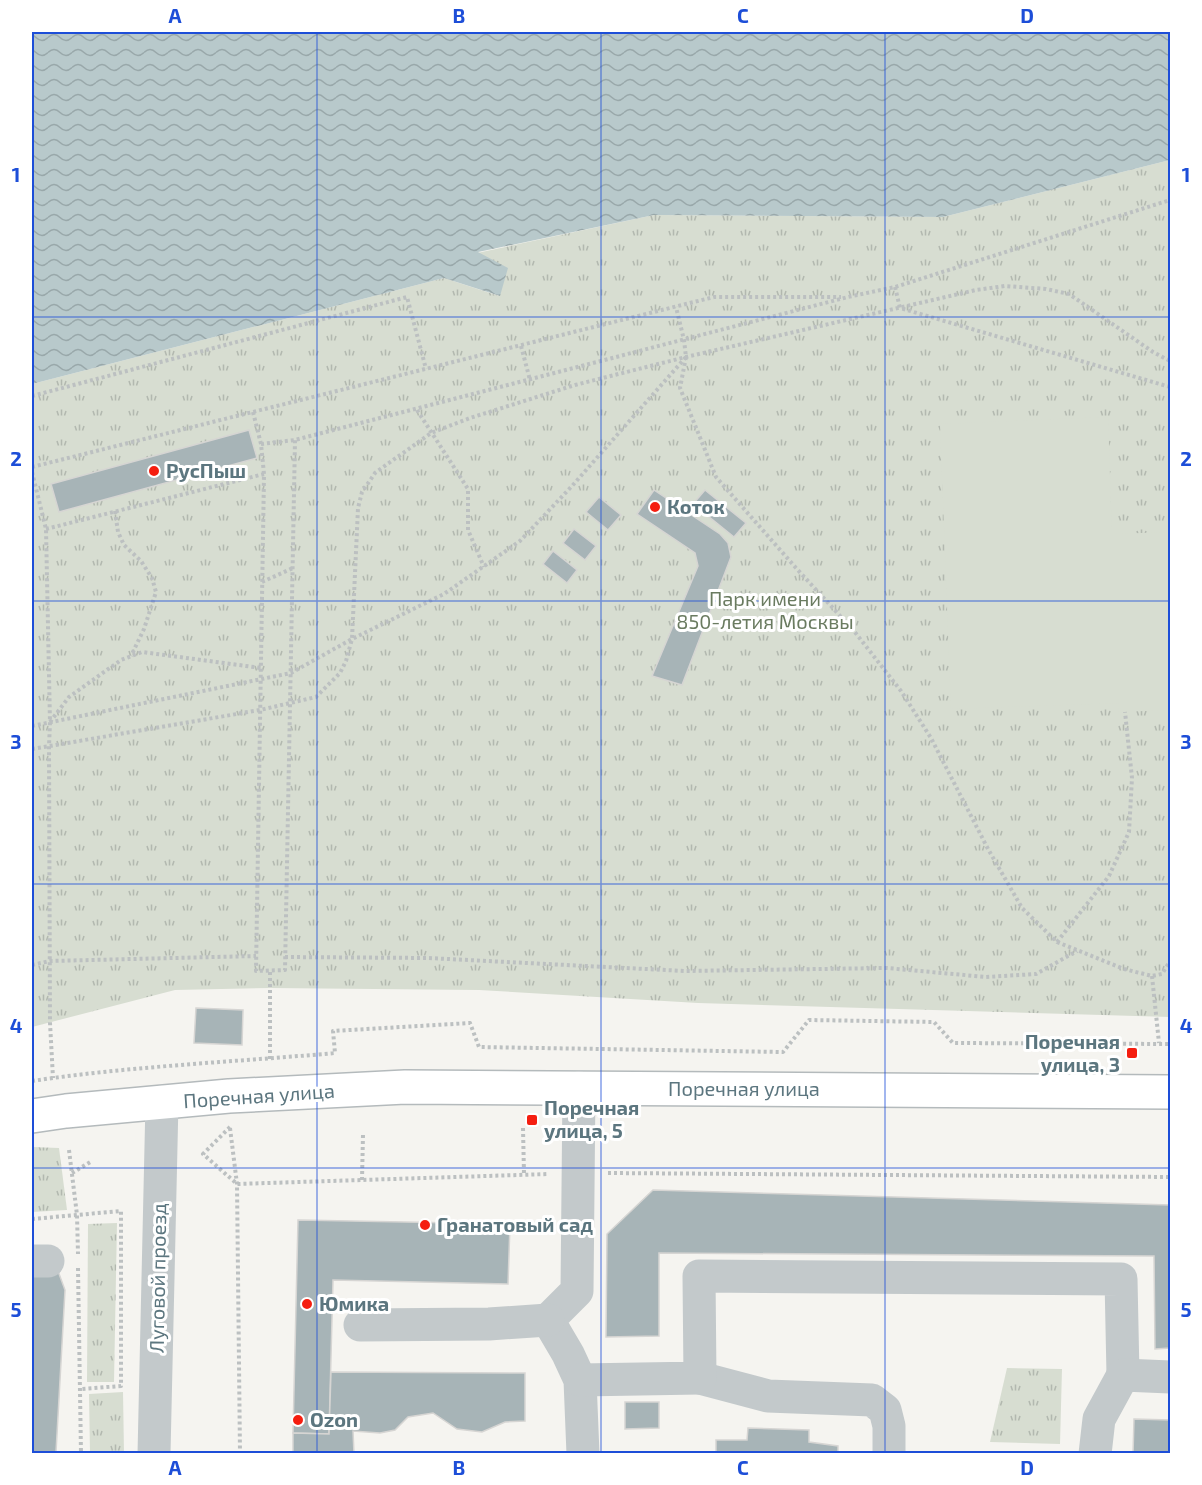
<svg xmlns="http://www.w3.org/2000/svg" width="1202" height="1485" font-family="'Exo 2',sans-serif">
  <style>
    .grass { fill: url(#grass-tufts) }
    .pitch { fill: #d7ddd1 }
    .water { fill: url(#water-waves) }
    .building { fill: #a7b4b7; stroke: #d6d5d3; stroke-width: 1.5 }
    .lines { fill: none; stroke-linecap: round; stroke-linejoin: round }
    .major-casing { stroke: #b4babc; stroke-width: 36 }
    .path { stroke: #bcc0c1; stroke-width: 4; stroke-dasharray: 3 3; stroke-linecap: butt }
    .minor { stroke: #c3c9cb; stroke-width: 33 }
    .major { stroke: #fff; stroke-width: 33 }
    .grid { fill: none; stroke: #1d4ed8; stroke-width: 1.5; stroke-opacity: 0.55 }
    .poi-dot { fill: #f51e10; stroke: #fff; stroke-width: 2 }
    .labels { text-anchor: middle; stroke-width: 6; stroke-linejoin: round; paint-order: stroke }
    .poi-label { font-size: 20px; font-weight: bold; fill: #5c767f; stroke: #fff; text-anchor: start }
    .park-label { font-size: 20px; fill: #6a7b60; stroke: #fff }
    .street-label { font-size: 20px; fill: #5c767f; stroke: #fff }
    .neatline { fill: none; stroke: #1d4ed8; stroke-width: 2 }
    .grid-label { font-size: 20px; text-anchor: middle; font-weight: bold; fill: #1d4ed8 }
  </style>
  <defs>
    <pattern id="grass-tufts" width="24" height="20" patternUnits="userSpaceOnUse" patternTransform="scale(1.5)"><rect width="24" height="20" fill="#d7ddd1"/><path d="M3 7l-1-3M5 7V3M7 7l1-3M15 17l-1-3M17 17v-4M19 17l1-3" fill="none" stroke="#b2b8af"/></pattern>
    <pattern id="water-waves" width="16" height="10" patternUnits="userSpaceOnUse" patternTransform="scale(1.5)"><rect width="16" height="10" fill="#b8c9cb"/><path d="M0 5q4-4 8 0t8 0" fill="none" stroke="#99a8aa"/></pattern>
  </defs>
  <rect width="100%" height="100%" fill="#f5f4f0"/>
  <!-- grass -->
  <g class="grass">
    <polygon points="1170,160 1170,1017 698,1003 479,990 270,988 175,990 32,1027 32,384 444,278 499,296 477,253 654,215 943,217"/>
    <polygon points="32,1147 59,1148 67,1210 32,1212"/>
    <polygon points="117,1223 114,1382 87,1382 88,1224"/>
    <polygon points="1007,1368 1062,1369 1060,1444 990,1442"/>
    <polygon points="123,1392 124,1453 90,1453 89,1394"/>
  </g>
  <!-- pitch -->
  <polygon class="pitch" points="1108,417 1112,534 1170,532 1170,710 1119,712 1118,703 951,709 940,424"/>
  <!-- water -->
  <polygon class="water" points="32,32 1170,32 1170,160 943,217 654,215 478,252 508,268 500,296 444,278 32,384"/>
  <!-- building -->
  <g class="building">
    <polygon points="249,430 257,458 59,512 51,484"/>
    <polygon points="654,490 720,534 728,543 731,557 682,685 652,676 698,566 695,553 637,514"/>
    <polygon points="705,490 746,523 734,537 693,504"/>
    <polygon points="599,497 621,515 608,530 586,512"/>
    <polygon points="574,529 596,546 585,560 563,543"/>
    <polygon points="553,551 577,570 567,583 543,564"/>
    <polygon points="196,1008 243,1010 242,1045 194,1043"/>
    <polygon points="653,1190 1170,1205 1170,1348 1155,1349 1154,1256 659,1253 659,1336 606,1337 607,1234"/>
    <polygon points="298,1220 510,1224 508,1284 333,1280 329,1434 293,1433"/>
    <polygon points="32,1269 58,1271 65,1290 56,1452 55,1454 32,1454"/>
    <polygon points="331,1372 525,1373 525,1421 505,1422 482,1432 457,1429 433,1413 408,1417 395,1430 380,1433 353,1431 354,1454 293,1454 293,1433 329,1434"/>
    <polygon points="625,1402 659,1402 659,1428 625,1429"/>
    <polygon points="1134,1419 1170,1420 1170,1454 1133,1454"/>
    <polygon points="748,1428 809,1430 809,1442 838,1446 838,1454 716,1454 716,1440 747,1440"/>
  </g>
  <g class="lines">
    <!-- major casing -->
    <g class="major-casing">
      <polyline id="major" points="32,1116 66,1111 229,1096 405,1087 1170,1092"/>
    </g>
    <!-- path -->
    <g class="path">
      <polyline points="895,287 900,308 1170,387"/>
      <polyline points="521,346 530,380"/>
      <polyline points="686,357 680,388 716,477 796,568 854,631 901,691 931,738 988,849 1022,908 1057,942 1124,969 1152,976 1162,974 1170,961"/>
      <polyline points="32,396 407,297 426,369"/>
      <polyline points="417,410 468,489 468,530 484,567"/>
      <polyline points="253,412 261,444 264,474 256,971 285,970 295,440"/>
      <polyline points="261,444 295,440 848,297 895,287 1170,200"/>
      <polyline points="32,467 714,297 841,297"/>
      <polyline points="32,472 46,529 50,723 49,746 50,1023 53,1078"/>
      <polyline points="115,511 118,532 124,545 141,561 152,578 156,592 144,629 131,656"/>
      <polyline points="46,529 264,474"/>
      <polyline points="262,582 293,568"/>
      <polyline points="50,722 69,697 121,660 142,652 261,668"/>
      <polyline points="32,726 291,673 352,639 444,594 520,541 572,486 686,357 684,340 676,307"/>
      <polyline points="32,749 260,710 316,697 340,673 346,661 352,639 358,508 362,492 375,473 431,433 470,418 575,385 686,357 976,290 1005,286 1046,289 1069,294 1153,352 1170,361"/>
      <polyline points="1057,942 1109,876 1129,832 1132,778 1125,712"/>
      <polyline points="285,957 428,958 685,971 887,968 986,977 1036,974 1077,951"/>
      <polyline points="32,965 50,961 256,956"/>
      <polyline points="1152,976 1159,1043"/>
      <polyline points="270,1059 270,971"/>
      <path d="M32,1081c100,-15 202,-19 303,-28l-2,-22 137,-8 9,24 304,5 26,-32 125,2 19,21 217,1"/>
      <polyline points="230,1127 203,1154 237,1184 549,1174"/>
      <polyline points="230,1128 237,1184 240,1454"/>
      <polyline points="523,1128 524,1174"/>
      <polyline points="69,1150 77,1215 78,1254"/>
      <polyline points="72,1173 92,1161"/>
      <polyline points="608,1173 1170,1177"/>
      <polyline points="362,1180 363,1135"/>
      <polyline points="32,1219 121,1211 121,1386 81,1389"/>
      <polyline points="78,1268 81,1454"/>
    </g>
    <!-- minor -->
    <g class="minor">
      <polyline points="579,1088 577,1291 548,1320 568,1354 580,1380 583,1454"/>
      <polyline points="32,1261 48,1261"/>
      <polyline points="360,1325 489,1324 548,1320"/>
      <polyline points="700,1378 768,1396 872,1400 885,1410 889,1426 889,1454"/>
      <polyline points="580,1380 700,1378 699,1276 1121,1279 1123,1375"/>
      <polyline points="154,1454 162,1102"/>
      <polyline points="1095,1454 1099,1419 1123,1375 1170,1377"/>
    </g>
    <!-- major -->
    <use href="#major" class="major"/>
  </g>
  <!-- grid -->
  <path class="grid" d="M317,32v1422M601,32v1422M885,32v1422M32,317h1138M32,601h1138M32,884h1138M32,1168h1138"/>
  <!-- markers -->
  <g class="poi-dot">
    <circle cx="154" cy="471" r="6"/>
    <circle cx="655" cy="507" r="6"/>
    <rect x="1126" y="1047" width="12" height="12" rx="3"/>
    <rect x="526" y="1114" width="12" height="12" rx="3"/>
    <circle cx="425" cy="1225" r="6"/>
    <circle cx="307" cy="1304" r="6"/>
    <circle cx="298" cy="1420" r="6"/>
  </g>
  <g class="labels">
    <!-- poi labels -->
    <g class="poi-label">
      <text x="166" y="478">РусПыш</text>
      <text x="667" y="514">Коток</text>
      <text x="1120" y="1049" text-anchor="end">Поречная<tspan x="1120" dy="23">улица, 3</tspan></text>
      <text x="544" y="1115">Поречная<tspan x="544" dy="23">улица, 5</tspan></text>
      <text x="437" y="1232">Гранатовый сад</text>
      <text x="319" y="1311">Юмика</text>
      <text x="310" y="1427">Ozon</text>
    </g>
    <!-- park labels -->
    <g class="park-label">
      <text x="765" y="606">Парк имени<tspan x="765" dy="23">850-летия Москвы</tspan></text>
    </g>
    <!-- street labels -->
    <g class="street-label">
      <text x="744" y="1096">Поречная улица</text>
      <text transform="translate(259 1096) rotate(-4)" y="7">Поречная улица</text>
      <text transform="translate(158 1278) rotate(-89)" y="7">Луговой проезд</text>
    </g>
  </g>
  <!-- border -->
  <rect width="1202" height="1485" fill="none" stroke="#ffffff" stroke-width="66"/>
  <rect x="33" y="33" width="1136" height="1419" class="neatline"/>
  <g class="grid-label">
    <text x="175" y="23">A</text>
    <text x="459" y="23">B</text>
    <text x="743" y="23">C</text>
    <text x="1027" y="23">D</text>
    <text x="16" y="182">1</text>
    <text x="1186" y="182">1</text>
    <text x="16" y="466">2</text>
    <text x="1186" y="466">2</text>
    <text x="16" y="749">3</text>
    <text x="1186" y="749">3</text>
    <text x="16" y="1033">4</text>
    <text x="1186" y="1033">4</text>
    <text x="16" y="1317">5</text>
    <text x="1186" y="1317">5</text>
    <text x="175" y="1475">A</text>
    <text x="459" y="1475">B</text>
    <text x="743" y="1475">C</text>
    <text x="1027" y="1475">D</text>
  </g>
</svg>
